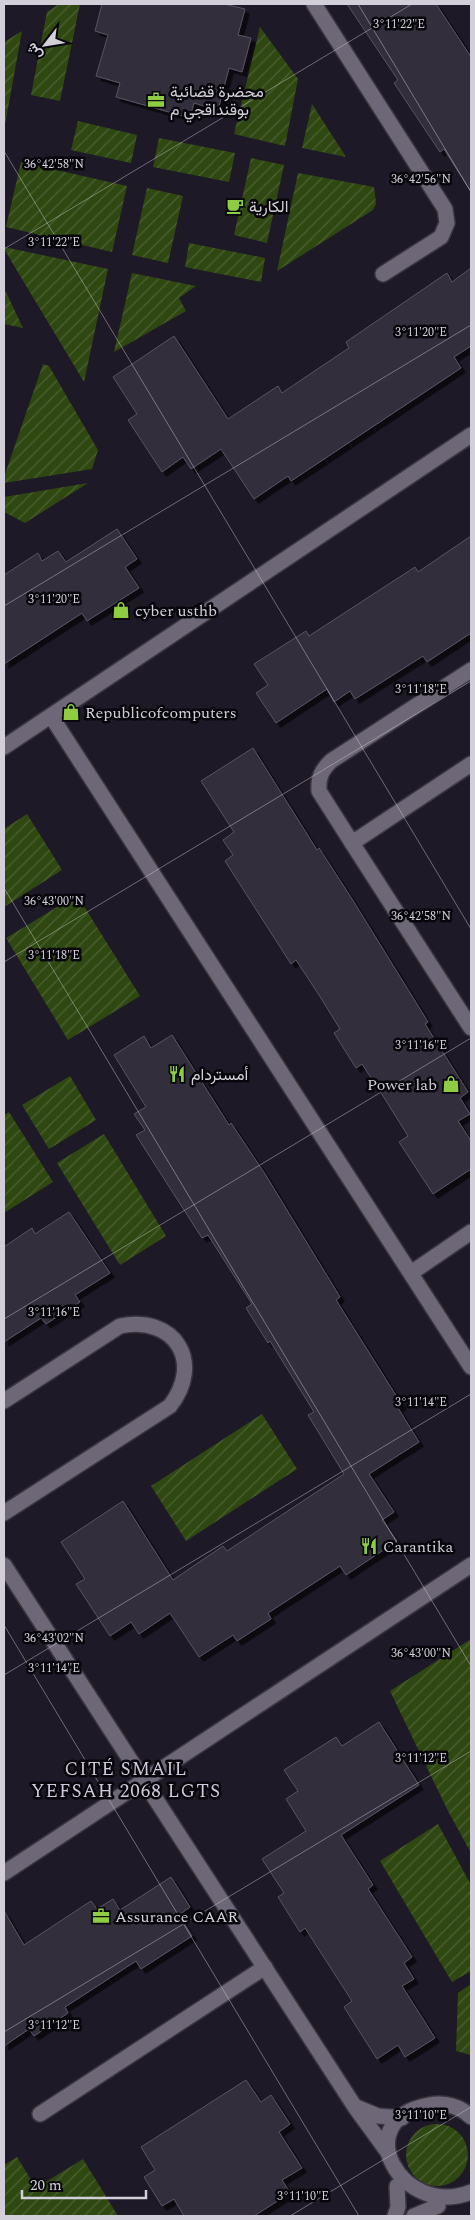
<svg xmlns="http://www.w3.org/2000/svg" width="475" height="2220" font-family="Spectral,Vazirmatn,serif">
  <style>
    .garden { fill: url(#garden-furrows) }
    .building { fill: #322d3b; stroke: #595363; filter: url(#shadow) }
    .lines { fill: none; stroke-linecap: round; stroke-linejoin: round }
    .minor-casing { stroke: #38353f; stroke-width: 18 }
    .minor { stroke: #6d6777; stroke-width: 15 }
    .ticks { fill: none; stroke: #d2cfd8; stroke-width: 1; stroke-opacity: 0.45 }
    .labels { text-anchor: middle; stroke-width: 5; stroke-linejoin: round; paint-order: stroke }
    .poi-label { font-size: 16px; fill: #d2cfd8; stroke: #07060b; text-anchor: start }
    .quarter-label { font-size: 19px; letter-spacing: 1px; fill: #cfc8da; stroke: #07060b }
    .ticks-label { font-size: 12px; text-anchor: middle; fill: #d2cfd8; stroke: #07060b; stroke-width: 5; stroke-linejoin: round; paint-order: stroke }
  </style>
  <defs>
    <pattern id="garden-furrows" width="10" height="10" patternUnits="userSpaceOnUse" patternTransform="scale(1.25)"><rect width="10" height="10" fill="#2f4811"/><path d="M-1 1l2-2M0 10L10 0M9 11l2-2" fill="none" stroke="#4c6133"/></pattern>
    <filter id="shadow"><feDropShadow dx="4.5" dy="4.5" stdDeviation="0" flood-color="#0009"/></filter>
  </defs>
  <rect width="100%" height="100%" fill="#1e1926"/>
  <!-- garden -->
  <g class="garden">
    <polygon points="59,4 80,4 60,101 31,95 47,12"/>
    <polygon points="260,27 298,79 285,146 234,134"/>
    <polygon points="22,31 4,130 4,42"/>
    <polygon points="312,104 346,157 302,148"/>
    <polygon points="78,121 137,135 131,163 71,150"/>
    <polygon points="159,138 235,153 229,182 153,167"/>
    <polygon points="251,158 284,165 267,243 234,235"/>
    <polygon points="21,162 127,186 112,252 6,227"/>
    <polygon points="298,173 374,187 376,204 373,210 277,271"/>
    <polygon points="147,188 183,196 168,263 132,255"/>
    <polygon points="189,243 265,258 261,282 185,267"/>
    <polygon points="4,247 108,269 84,382 4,249"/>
    <polygon points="132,273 196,286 179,298 186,311 114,352"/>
    <polygon points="4,288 23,328 4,324"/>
    <polygon points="43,364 49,366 98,450 92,469 4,483 4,477"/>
    <polygon points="88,483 25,523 4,512 4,497"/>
    <polygon points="27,814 62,870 4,907 4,829"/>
    <polygon points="77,895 140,996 68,1040 6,938"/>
    <polygon points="70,1076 96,1120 49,1149 22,1105"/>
    <polygon points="9,1112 53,1182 4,1213 4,1115"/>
    <polygon points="104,1134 166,1236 120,1265 57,1163"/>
    <polygon points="262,1414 297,1469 186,1541 151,1486"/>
    <polygon points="471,1639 471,1853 448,1811 390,1691"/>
    <polygon points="438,1824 471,1885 471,1971 452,1982 380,1861"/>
    <polygon points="471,1984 471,2055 456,2051 458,1993"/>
    <circle cx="437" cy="2155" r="31"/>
    <polygon points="17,2157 36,2188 83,2159 118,2216 4,2216 4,2165"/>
  </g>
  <!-- building -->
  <g class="building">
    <polygon points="102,4 224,4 245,9 238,35 251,38 242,72 229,68 218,110 194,103 190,118 116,97 120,83 96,76 108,35 95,31"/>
    <polygon points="347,4 436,4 471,57 471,192 444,149 440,152 394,83 398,80"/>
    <polygon points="471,268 471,346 454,357 461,368 291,481 288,476 254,499 221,449 191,469 183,457 162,472 128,420 137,414 113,377 174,336 228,419 278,386 282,393 316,370 349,348 346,342 447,273 452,282"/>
    <polygon points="117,529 137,559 125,567 139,588 87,621 82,613 4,664 4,575 38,553 42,561 58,551 66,562"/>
    <polygon points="471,536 471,633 427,662 423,656 355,699 350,691 334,702 327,689 276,723 256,693 268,685 254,664 306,631 309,636 415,567 418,572"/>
    <polygon points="253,748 317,850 319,848 352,899 428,1022 425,1024 468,1092 460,1098 470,1114 458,1121 471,1141 471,1169 433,1194 399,1142 408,1136 385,1099 362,1064 356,1068 334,1033 340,1029 319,995 296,960 291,964 225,861 233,855 223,840 234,832 201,781"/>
    <polygon points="172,1035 229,1125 231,1123 265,1174 340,1297 336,1300 402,1405 398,1408 419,1442 369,1474 394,1512 382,1520 397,1541 346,1575 340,1566 268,1613 271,1619 237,1641 233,1635 199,1657 170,1613 139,1634 131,1622 110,1636 76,1584 85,1579 61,1542 123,1501 173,1580 223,1546 227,1551 344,1474 308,1415 314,1412 270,1341 268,1343 246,1308 252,1304 208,1235 202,1238 136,1135 145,1130 134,1114 146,1107 114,1055 144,1036 151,1048"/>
    <polygon points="69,1212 110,1273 75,1295 80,1302 46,1324 41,1318 4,1342 4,1247 32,1228 35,1234"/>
    <polygon points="379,1722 419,1785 341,1835 373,1885 368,1889 412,1957 404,1963 414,1979 402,1986 435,2038 405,2057 398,2045 377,2059 344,2007 352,2001 305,1928 300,1932 278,1897 284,1893 262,1859 306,1831 286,1799 298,1791 284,1770 336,1737 342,1746"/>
    <polygon points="171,1877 190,1907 179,1915 192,1936 141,1969 136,1961 65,2007 68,2013 34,2036 29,2029 4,2046 4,1911 24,1945 91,1901 97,1909 113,1899 120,1910"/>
    <polygon points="246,2080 261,2102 271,2095 290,2124 279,2132 302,2168 282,2180 290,2193 254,2216 184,2216 174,2199 162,2206 144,2177 155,2170 141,2147"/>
  </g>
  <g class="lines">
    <!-- minor casing -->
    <g class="minor-casing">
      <g id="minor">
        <polyline points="314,4 445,209 447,223 441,237 383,274"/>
        <polyline points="51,716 471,1367"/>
        <polyline points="4,747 471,435"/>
        <polyline points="471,764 352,843 471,1028"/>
        <path d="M352,843l-33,-52c-1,-14 3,-21 12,-30l140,-91"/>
        <polyline points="411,1273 471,1232"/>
        <path d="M4,1401l116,-75c55,-11 84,36 50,80l-166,107"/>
        <polyline points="4,1565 355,2107 387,2151"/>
        <polyline points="4,1873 471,1565"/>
        <polyline points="356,2107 378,2116 402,2118"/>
        <polyline points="40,2114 265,1967"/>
        <path d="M471,2117c-11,-11 -27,-15 -42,-12 -83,15 -27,115 42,87"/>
        <polyline points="395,2216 398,2207 397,2186"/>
        <polyline points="414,2216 438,2206"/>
      </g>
    </g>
    <!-- minor -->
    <use href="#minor" class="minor"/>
  </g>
  <!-- ticks -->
  <path class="ticks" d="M358,4l113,188M4,151l467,778M4,249l408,-245M4,606l467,-281M4,888l467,778M4,962l467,-281M4,1319l467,-281M4,1625l355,591M4,1675l467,-281M4,2032l467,-281M290,2216l181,-109"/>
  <!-- icons -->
  <defs>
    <g id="office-bare" transform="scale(1.35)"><path d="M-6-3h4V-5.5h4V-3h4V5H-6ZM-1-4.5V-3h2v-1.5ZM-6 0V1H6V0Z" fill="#8ecd42" stroke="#07060b" stroke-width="2.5" paint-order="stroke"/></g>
    <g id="cafe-bare" transform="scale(1.35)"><path d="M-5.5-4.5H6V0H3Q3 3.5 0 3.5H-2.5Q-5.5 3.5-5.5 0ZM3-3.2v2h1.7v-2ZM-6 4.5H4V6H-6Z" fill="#8ecd42" stroke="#07060b" stroke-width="2.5" paint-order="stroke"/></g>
    <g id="shop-bare" transform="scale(1.35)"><path d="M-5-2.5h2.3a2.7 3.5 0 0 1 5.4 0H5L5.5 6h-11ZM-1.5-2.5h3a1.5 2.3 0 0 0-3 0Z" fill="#8ecd42" stroke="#07060b" stroke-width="2.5" paint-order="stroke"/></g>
    <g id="restaurant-bare" transform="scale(1.35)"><path d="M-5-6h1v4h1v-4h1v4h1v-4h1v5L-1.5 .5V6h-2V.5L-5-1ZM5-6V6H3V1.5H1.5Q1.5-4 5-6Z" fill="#8ecd42" stroke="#07060b" stroke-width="2.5" paint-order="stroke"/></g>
  </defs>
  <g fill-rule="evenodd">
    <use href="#office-bare" x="156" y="100"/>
    <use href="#cafe-bare" x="235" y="206"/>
    <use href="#shop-bare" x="121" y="610"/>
    <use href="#shop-bare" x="71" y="712"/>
    <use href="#restaurant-bare" x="177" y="1074"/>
    <use href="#shop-bare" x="451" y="1084"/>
    <use href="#restaurant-bare" x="369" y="1546"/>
    <use href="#office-bare" x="101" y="1916"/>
  </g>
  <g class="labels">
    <!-- poi labels -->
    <g class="poi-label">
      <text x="170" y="97">محضرة قضائية<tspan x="170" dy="18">بوقنداقجي م</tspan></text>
      <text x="249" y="212">الكارية</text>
      <text x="135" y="616">cyber usthb</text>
      <text x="85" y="718">Republicofcomputers</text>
      <text x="191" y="1080">أمستردام</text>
      <text x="437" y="1090" text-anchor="end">Power lab</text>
      <text x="383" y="1552">Carantika</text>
      <text x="115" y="1922">Assurance CAAR</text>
    </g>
    <!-- quarter labels -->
    <g class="quarter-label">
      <text x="126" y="1775">CITÉ SMAIL<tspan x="126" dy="22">YEFSAH 2068 LGTS</tspan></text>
    </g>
  </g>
  <g class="ticks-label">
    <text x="399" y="28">3°11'22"E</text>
    <text x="54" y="168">36°42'58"N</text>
    <text x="421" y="183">36°42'56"N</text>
    <text x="54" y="246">3°11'22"E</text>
    <text x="421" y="336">3°11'20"E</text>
    <text x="54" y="603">3°11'20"E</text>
    <text x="421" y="693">3°11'18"E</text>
    <text x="54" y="905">36°43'00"N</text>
    <text x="421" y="920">36°42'58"N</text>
    <text x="54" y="959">3°11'18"E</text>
    <text x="421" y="1049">3°11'16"E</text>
    <text x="54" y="1316">3°11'16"E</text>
    <text x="421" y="1406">3°11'14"E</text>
    <text x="54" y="1642">36°43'02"N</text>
    <text x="421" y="1657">36°43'00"N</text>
    <text x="54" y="1672">3°11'14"E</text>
    <text x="421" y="1762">3°11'12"E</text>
    <text x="54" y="2029">3°11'12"E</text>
    <text x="421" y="2119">3°11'10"E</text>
    <text x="303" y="2200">3°11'10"E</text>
  </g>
  <!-- border -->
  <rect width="475" height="2220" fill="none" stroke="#d2cfd8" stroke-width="10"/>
  <!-- north arrow -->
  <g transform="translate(45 45) rotate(239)" stroke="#07060b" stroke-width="4" paint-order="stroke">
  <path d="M0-4L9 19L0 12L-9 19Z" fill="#d2cfd8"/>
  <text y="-8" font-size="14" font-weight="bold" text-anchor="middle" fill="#d2cfd8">ش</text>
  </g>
  <!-- scale -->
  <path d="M22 2190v8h124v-8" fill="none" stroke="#d2cfd8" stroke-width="2.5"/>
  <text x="30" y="2190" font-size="15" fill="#d2cfd8" stroke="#07060b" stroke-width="4" paint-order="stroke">20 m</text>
</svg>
